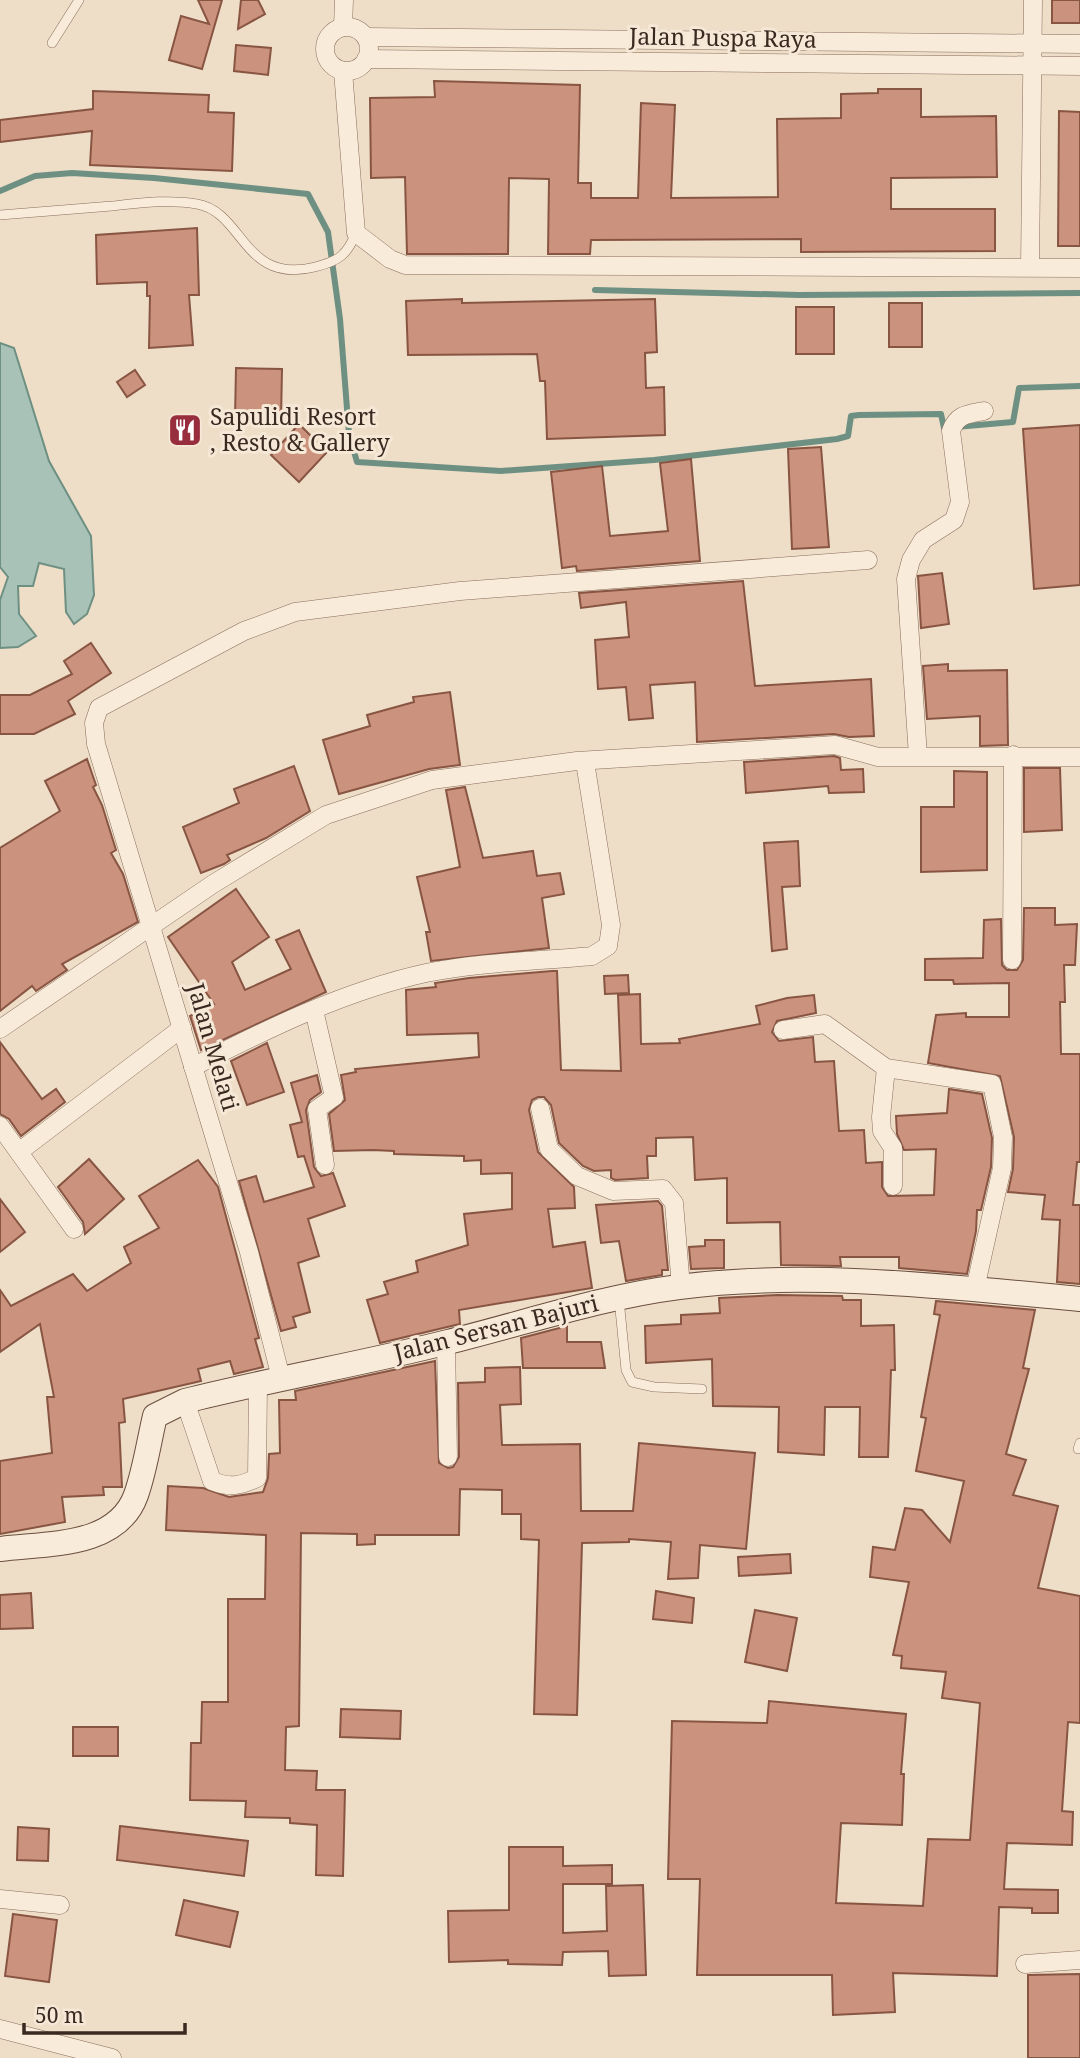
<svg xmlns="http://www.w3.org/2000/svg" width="1080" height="2058" font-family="'Noto Serif',serif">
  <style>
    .water { fill: #a8c2b7; stroke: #6e9083; stroke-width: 2 }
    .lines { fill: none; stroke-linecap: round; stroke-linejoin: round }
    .stream { stroke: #6e9083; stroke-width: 6 }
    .building { fill: #cb937e; stroke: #885543; stroke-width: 2 }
    .lane-casing { stroke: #896e5c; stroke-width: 10 }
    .street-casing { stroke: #896e5c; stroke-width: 19 }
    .secondary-casing { stroke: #6b4f3f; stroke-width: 26 }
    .lane { stroke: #f8ebda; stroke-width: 9 }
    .street { stroke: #f8ebda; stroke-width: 18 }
    .secondary { stroke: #f8ebda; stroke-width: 24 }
    .labels { text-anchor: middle; stroke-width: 6; stroke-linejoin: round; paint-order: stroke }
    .street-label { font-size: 23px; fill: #3a2920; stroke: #f5e8d6 }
    .poi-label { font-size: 23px; fill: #3a2920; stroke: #f5e8d6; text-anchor: start }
  </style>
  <rect width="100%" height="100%" fill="#eeddc7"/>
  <!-- water -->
  <polygon class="water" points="0,343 14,348 49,461 91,536 94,595 87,614 74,624 66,612 64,569 39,563 33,586 18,586 19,614 36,636 18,647 0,648 0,600 8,577 0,567"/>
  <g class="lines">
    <!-- stream -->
    <g class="stream">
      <polyline points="0,191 35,176 72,173 154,178 308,194 328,232 340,319 349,434 357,462 501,471 654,460 837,439 848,436 851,416 859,415 941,414 944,428 1013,422 1019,388 1080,386"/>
      <polyline points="595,290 799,295 1080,293"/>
    </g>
  </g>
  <!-- building -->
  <g class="building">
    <polygon points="198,0 222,0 202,69 169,60 181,16 209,24"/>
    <polygon points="241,0 258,0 265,14 238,29"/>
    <rect x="1052" y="0" width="28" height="23"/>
    <polygon points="236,45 271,48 268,75 234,71"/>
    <polygon points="434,81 580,85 578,183 591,183 591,198 638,198 641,103 675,105 671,198 778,197 777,119 841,118 841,94 878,93 878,89 921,89 921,117 996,116 997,177 891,178 891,209 995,209 995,251 801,252 801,239 591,240 590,254 548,254 549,179 509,178 508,254 407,254 405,177 371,178 370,98 435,97"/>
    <polygon points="93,91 209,95 208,112 234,113 232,171 90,165 92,131 0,142 0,120 93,109"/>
    <polygon points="1059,111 1080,112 1080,246 1058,246"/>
    <polygon points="197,228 199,295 189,295 193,345 149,348 150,296 147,296 147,282 97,284 96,235"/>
    <polygon points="462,299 462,303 655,299 657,352 645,353 646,388 664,387 665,435 547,439 545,381 540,381 537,354 408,355 406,301"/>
    <rect x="889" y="303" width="33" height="44"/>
    <rect x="796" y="307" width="38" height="47"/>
    <polygon points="236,368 282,369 281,419 235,419"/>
    <polygon points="135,370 145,385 127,397 117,382"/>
    <polygon points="299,424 327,452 299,482 271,455"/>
    <polygon points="1080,425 1080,585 1034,589 1023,429"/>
    <polygon points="821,447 829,547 792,549 788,449"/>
    <polygon points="691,459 700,561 577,571 576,566 562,568 551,472 602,466 610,536 668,531 660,463"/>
    <polygon points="942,573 949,624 921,628 918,576"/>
    <polygon points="743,581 755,686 871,679 874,736 849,737 834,734 697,742 695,682 650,685 653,718 629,720 626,687 598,689 595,640 629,637 626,602 581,608 579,593"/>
    <polygon points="91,643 111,673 68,701 75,714 34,734 0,734 0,695 30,695 72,674 64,661"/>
    <polygon points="948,664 948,671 1007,670 1008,745 980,746 980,716 927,719 923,666"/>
    <polygon points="450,692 460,765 429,769 339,794 323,740 370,726 367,715 414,702 413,697"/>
    <polygon points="834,756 840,758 841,770 863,769 864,792 829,793 828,786 746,793 744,762"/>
    <polygon points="87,759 96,785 93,787 102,805 116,850 111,853 123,874 138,922 62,964 67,970 36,991 32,986 0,1011 0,848 60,811 45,781"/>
    <polygon points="294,766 310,811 266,838 227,855 230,860 224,864 201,873 183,827 239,803 234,789"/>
    <polygon points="1024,768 1060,768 1062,830 1024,832"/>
    <polygon points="954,771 987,772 987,870 921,872 921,807 954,807"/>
    <polygon points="465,787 483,858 533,851 537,876 560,873 564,894 542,898 549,948 431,961 426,932 430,932 417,877 460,867 446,790"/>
    <polygon points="798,841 800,886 782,887 787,949 772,951 764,843"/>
    <polygon points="236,889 269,937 232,962 245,990 291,969 276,940 299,930 326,992 201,1050 190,1016 214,1004 168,937"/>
    <polygon points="1024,908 1055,908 1055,925 1077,924 1075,965 1064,965 1065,1002 1060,1002 1061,1054 1080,1054 1080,1162 1077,1162 1073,1205 1080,1205 1080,1284 1057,1282 1060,1220 1042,1219 1045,1195 1008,1192 1013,1169 1014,1137 1000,1076 928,1063 936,1015 966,1013 966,1017 1009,1017 1009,983 954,984 953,980 925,980 925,959 983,958 984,920 1001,919 1002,965 1007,970 1017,970 1023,960"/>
    <polygon points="552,971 557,971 561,1070 621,1071 618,995 640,994 641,1044 680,1043 679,1039 760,1024 756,1006 787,998 814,995 816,1013 777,1021 772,1032 779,1041 813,1037 815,1062 834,1061 839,1131 864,1130 866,1163 882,1162 882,1187 888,1196 934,1195 936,1149 904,1150 897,1134 896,1116 947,1113 949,1089 982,1094 992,1138 991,1167 981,1210 977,1210 976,1231 967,1274 899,1268 899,1257 840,1257 841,1266 781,1265 780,1222 727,1223 727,1178 695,1180 693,1137 656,1138 656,1156 647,1156 648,1178 615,1180 611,1178 611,1170 594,1171 583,1166 559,1143 551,1105 544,1097 538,1097 532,1100 529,1110 538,1152 574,1187 575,1208 548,1209 553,1247 585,1242 592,1288 459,1310 460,1324 380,1343 367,1300 388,1294 384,1282 418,1272 416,1261 468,1245 464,1214 512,1209 512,1173 481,1174 481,1160 464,1161 464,1156 394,1154 394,1151 373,1150 334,1151 329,1114 345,1100 341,1075 356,1072 355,1069 479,1057 478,1033 407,1035 406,990 436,987 435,983 469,978"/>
    <polygon points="628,975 629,993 605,994 604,976"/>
    <polygon points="0,1042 42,1099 56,1089 65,1102 21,1136 9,1119 0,1114"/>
    <polygon points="267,1043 284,1092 247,1105 231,1061"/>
    <polygon points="317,1075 321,1092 310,1100 306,1110 314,1167 321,1176 333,1173 345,1206 308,1219 319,1256 298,1263 310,1312 293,1317 296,1327 281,1331 239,1181 256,1176 264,1202 314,1187 304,1156 298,1157 290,1125 302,1122 291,1083"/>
    <polygon points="89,1159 124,1199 85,1234 83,1222 58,1187"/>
    <polygon points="198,1160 218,1187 259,1338 255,1339 263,1367 234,1374 230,1361 198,1369 201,1381 123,1399 125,1422 119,1423 122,1487 103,1487 104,1495 62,1497 65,1522 0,1534 0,1461 52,1453 47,1397 54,1397 40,1324 0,1352 0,1290 11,1306 73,1274 87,1291 131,1263 124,1247 159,1228 139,1196"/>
    <polygon points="0,1199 25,1232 0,1252"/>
    <polygon points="658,1201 662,1206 668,1270 662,1270 662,1275 626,1281 619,1241 601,1243 596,1205"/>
    <polygon points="705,1240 724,1240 724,1268 691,1269 689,1247 705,1246"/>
    <polygon points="778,1295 842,1296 843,1300 861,1300 861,1326 894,1325 895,1370 891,1370 888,1457 859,1457 860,1407 825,1407 824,1455 778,1452 779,1407 713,1406 712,1359 646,1363 645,1326 681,1324 681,1315 720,1313 719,1298"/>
    <polygon points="936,1301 1035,1310 1023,1368 1029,1369 1006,1454 1026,1460 1013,1495 1058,1506 1038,1588 1080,1596 1080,1723 1068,1722 1062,1811 1073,1812 1072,1845 1007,1843 1004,1889 1058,1890 1058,1913 1032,1913 1032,1908 999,1907 997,1976 893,1973 895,2012 833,2015 832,1975 697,1975 700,1879 668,1879 672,1721 767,1723 769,1701 906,1714 901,1774 904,1774 902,1825 841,1823 836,1903 923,1906 928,1839 970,1840 980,1703 942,1698 946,1672 901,1668 902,1656 893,1655 909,1582 870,1577 873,1547 895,1550 905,1508 922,1510 950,1542 964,1481 916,1471 926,1418 921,1417 940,1315 934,1314"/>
    <polygon points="567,1326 567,1342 601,1342 605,1368 523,1368 521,1338"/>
    <polygon points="435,1361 439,1463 448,1468 453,1467 459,1457 458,1383 485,1382 485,1368 520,1367 521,1404 500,1405 502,1445 580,1444 581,1511 633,1511 639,1443 755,1453 746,1549 700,1545 698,1578 668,1579 671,1542 629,1539 629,1542 582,1543 577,1715 534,1714 539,1540 521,1539 521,1514 502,1514 502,1490 460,1489 459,1535 375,1535 375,1544 357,1545 357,1534 301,1533 299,1726 286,1727 285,1770 317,1771 316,1790 345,1790 343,1876 316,1875 317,1825 290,1823 290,1818 245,1817 246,1801 190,1800 191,1743 201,1743 202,1702 228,1702 228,1599 265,1599 266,1535 166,1530 168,1486 203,1488 229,1497 263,1492 268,1478 269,1454 280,1453 279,1400 296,1400 295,1391"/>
    <polygon points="790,1554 791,1573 739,1576 738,1557"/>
    <polygon points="656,1591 694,1598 692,1623 653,1619"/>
    <polygon points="31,1593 33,1628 0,1629 0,1595"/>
    <polygon points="755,1610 797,1618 787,1671 745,1662"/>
    <polygon points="341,1709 401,1711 400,1739 340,1737"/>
    <rect x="73" y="1727" width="45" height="29"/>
    <polygon points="120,1826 248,1841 244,1876 117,1860"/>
    <polygon points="18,1827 49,1829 48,1861 17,1860"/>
    <polygon points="509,1847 563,1847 563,1866 612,1865 612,1884 563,1884 563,1933 607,1931 606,1886 643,1885 646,1975 609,1976 608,1951 563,1952 562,1965 508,1964 508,1960 449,1962 448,1911 509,1910"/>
    <polygon points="184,1900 238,1912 230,1947 176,1935"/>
    <polygon points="13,1914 57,1920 49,1982 5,1976"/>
    <polygon points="1080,1974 1080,2058 1028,2058 1028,1975"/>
  </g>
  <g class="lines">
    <!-- lane casing -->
    <g class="lane-casing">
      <g id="lane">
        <polyline points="52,43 79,0"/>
        <path d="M0,215c37,-3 74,-6 112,-9 27,-3 57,-7 85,-2 47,8 46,81 118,63 24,-6 32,-12 41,-34"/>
        <polyline points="619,1299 626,1370 632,1382 654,1387 702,1389"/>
        <polyline points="1078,1449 1080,1443"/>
      </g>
    </g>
    <!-- street casing -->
    <g class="street-casing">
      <g id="street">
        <polyline points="343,27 344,0"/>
        <circle cx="347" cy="49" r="22"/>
        <polyline points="366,37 1080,44"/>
        <polyline points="366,59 1080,66"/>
        <polyline points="343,71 356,233 390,259 405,265 1080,268"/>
        <polyline points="1030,267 1033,0"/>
        <path d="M918,756l-12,-177 5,-19 12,-20 31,-20 6,-18 -9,-71c6,-17 17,-17 33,-20"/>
        <polyline points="1012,960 1013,755"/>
        <polyline points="314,1010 334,1097 317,1109 325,1165"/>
        <polyline points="0,1029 213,884 326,815 432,780 577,761 835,745 878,757 1080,757"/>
        <polyline points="783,1030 825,1024 886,1068 992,1084 1003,1137 1002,1168 975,1289"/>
        <path d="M193,1067c74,-38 151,-76 233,-94 54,-11 112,-12 166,-17l16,-10 3,-21 -26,-163"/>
        <polyline points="886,1068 881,1117 882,1131 893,1148 893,1186"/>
        <polyline points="540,1108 549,1149 577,1176 613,1191 663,1189 674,1203 681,1287"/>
        <polyline points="0,1126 74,1229"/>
        <polyline points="20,1151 182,1028"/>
        <polyline points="446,1343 448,1457"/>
        <polyline points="281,1378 249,1252 96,744 94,723 99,708 244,631 295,612 460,591 868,560"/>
        <path d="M185,1401l27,80c18,7 28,5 45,-3l1,-95"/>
        <polyline points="0,1899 60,1905"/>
        <polyline points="1025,1964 1080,1960"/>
        <polyline points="0,2029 112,2058"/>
      </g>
    </g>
    <!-- secondary casing -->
    <g class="secondary-casing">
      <path id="secondary" d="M0,1549c47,-6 117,-1 136,-54 9,-25 13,-54 19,-79l30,-15c87,-22 176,-37 263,-59 77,-19 153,-45 231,-55 128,-17 273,0 401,12"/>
    </g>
    <!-- lane -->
    <use href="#lane" class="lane"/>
    <!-- street -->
    <use href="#street" class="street"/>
    <!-- secondary -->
    <use href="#secondary" class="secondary"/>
  </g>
  <!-- icons -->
  <defs>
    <g id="restaurant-square" transform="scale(1.75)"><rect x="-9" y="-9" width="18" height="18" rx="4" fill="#972d3d" stroke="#f5e8d6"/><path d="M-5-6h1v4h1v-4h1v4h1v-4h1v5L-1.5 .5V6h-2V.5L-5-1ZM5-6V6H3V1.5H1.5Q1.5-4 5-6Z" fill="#fff"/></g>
  </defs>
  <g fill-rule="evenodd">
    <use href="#restaurant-square" x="185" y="430"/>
  </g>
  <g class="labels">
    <!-- street labels -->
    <g class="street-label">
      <text transform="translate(723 38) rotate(1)" y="8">Jalan Puspa Raya</text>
      <text transform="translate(213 1047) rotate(74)" y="8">Jalan Melati</text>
      <text transform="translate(496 1328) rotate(-14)" y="8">Jalan Sersan Bajuri</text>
    </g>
    <!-- poi labels -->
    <g class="poi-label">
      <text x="210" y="425">Sapulidi Resort<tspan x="210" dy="26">, Resto &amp; Gallery</tspan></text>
    </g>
  </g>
  <!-- scale -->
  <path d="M24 2023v10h161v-10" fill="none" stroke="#3a2920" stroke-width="3.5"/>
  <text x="35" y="2023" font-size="21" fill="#3a2920" stroke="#f5e8d6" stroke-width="5" paint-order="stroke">50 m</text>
</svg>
